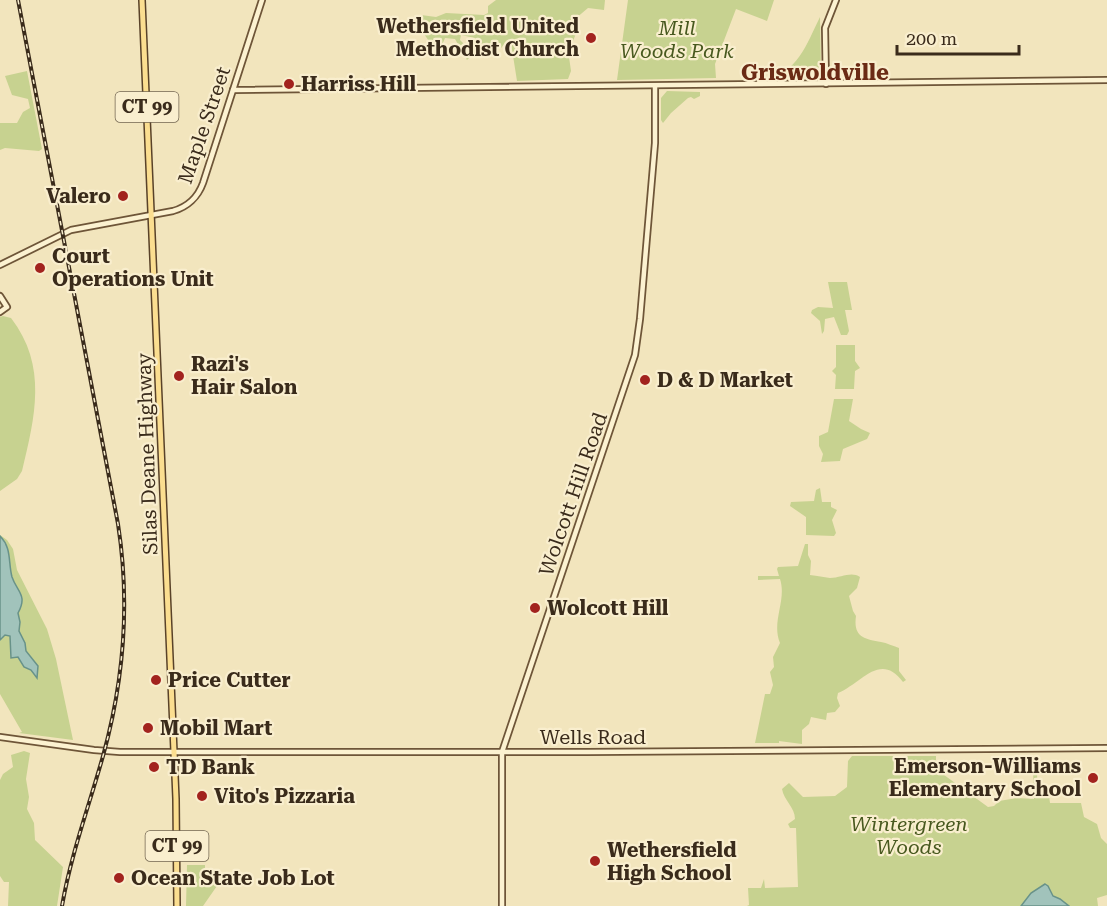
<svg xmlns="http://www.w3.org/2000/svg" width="1107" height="906" font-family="'Roboto Serif',serif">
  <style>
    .green { fill: #c7d290 }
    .water { fill: #a1c3bb; stroke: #689289; stroke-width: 1.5 }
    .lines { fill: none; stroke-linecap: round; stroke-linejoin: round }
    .secondary-casing { stroke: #6e5538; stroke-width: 8 }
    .primary-casing { stroke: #594229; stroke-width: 8 }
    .secondary { stroke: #fcf2d1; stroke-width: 4.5 }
    .primary { stroke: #fbde90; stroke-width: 5 }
    .rail-casing { stroke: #3a2b1b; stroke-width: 4 }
    .rail { stroke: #f9eece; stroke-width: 1.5; stroke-dasharray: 4.5; stroke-linecap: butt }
    .poi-dot { fill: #a2231e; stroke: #f9eece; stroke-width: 2 }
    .labels { text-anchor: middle; stroke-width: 4.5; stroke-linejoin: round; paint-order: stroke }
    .shield { fill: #f9eece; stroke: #736651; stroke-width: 1.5 }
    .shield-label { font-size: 18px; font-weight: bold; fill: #3a2b1b }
    .poi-label { font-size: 20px; font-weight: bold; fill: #3a2b1b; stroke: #f9eece; text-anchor: start }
    .park-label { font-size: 20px; font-style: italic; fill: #48591f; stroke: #f9eece }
    .street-label { font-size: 20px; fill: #3a2b1b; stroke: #f9eece }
    .quarter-label { font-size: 22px; font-weight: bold; fill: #6b2b15; stroke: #f9eece }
  </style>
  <rect width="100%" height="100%" fill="#f2e5bd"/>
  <!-- green -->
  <g class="green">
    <polygon points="496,0 605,0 604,10 588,8 575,19 574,28 571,33 577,31 573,41 567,43 571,71 568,79 517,81 511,43 506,42 501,48 491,47 482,52 479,50 475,38 461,35 460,40 466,46 469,58 467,60 455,39 445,38 442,45 433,47 422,31 421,15 436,17 446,13 484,15 488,13 488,6"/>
    <polygon points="628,0 774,0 767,21 736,9 715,64 716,78 617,80"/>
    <path d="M820,17l1,54 -2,6 -3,1h-53c34,-2 44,-35 57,-61z"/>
    <polygon points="27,71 42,149 39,151 5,148 0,150 0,123 17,123 23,112 30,108 28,99 12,95 5,76"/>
    <polygon points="667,91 700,92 700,96 694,99 691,97 688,98 671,113 663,123 661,120 661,98"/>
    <polygon points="828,282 847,282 852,310 845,310 849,331 847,335 841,335 834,317 825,319 824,331 822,334 820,321 811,313 812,310 818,307 833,308"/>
    <path d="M3,316l8,2c37,48 24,99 11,153l-5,8 -17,12v-174z"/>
    <polygon points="836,345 855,345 855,361 860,368 855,371 854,389 835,389 836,375 832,371 836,367"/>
    <polygon points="834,399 853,399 849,421 861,429 870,433 867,439 843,449 840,461 821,462 823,454 819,446 819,436 828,432"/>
    <polygon points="820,488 822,502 831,502 831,507 837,510 832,520 836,533 834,536 806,535 806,517 790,506 791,502 814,501 816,490"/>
    <polygon points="0,535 7,540 13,549 17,570 47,629 56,659 73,740 19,733 22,732 0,694"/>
    <path d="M805,544h3v11l3,6 -1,14c8,1 13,2 20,3 11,0 21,-7 30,-1l-3,11 -8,8 4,15 3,5c-3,21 8,23 25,26 6,1 12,4 18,6v23l7,9 -3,2c-23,-31 -42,2 -65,11l-1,5 3,8 -5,6 -8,1 -1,7 -15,-3 -2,7 -7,6v14l-23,-3v2h-24l10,-49h5l3,-9 -3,-13 4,-5 -1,-10 7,-14c-9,-22 7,-42 0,-64l-22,1v-4h21l-2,-7 1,-2 20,-1z"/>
    <polygon points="24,751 30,753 26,779 29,797 27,809 34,823 35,840 63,867 57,906 8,906 9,882 4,882 0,876 0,780 3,774 13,767 11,755"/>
    <path d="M852,756h84v9l4,7 48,35 6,-1 5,-5 18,-3 17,1 -1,-30 3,-7c4,15 -5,27 13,34l1,7h31l3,14 13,7 4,14 6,6v51l-10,3 1,8h-351l2,-1 -1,-17h13l3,-9 1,9 33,-1 -2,-59h-6l-2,-4 7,-5c0,-12 -11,-18 -13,-30l7,-6 14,14 32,-1 12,-9 1,-26z"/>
    <polygon points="187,865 205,865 205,871 219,883 203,906 186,906"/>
  </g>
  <!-- water -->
  <g class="water">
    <path d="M0,536c12,12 8,26 12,41 5,15 16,18 6,36l2,9 -1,9 6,12 1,8 12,15 -1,12 -6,-8 -7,-3 -6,-10 -7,1 -1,-22 -5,-1 -5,5z"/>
    <polygon points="1045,884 1048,886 1053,896 1060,899 1069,906 1021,906 1031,893"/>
  </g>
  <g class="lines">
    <!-- secondary casing -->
    <g class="secondary-casing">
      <g id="secondary">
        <polyline points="826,84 825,28 836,0"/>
        <polyline points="233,90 1107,80"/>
        <path d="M0,265l71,-35 102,-19c14,-4 25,-14 30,-28l59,-183"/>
        <polyline points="0,296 7,307 0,312"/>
        <polyline points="0,737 94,750 120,752 587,752 1107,748"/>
        <polyline points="502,906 502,752 635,355 640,319 655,143 655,86"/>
      </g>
    </g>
    <!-- primary casing -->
    <g class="primary-casing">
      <polyline id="primary" points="142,0 176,799 177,906"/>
    </g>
    <!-- secondary -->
    <use href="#secondary" class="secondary"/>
    <!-- primary -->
    <use href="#primary" class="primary"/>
    <!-- rail casing -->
    <g class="rail-casing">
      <path id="rail" d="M18,0l100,524c12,77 6,156 -15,232 -14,50 -32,98 -41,150"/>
    </g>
    <!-- rail -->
    <use href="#rail" class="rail"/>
  </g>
  <!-- markers -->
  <g class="poi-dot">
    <circle cx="591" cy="38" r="6"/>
    <circle cx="289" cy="84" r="6"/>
    <circle cx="123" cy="196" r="6"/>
    <circle cx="40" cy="268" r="6"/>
    <circle cx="179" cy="376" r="6"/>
    <circle cx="645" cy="380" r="6"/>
    <circle cx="535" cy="608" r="6"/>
    <circle cx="156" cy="680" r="6"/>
    <circle cx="148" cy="728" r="6"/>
    <circle cx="154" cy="767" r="6"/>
    <circle cx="1093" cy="778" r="6"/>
    <circle cx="202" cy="796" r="6"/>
    <circle cx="595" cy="861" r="6"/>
    <circle cx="119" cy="878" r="6"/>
  </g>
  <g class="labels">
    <!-- shield labels -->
    <g class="shield">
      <rect x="115.5" y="92" width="63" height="30" rx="4.5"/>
      <rect x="145.5" y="831" width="63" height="30" rx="4.5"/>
    </g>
    <g class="shield-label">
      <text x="147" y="113">CT 99</text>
      <text x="177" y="852">CT 99</text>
    </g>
    <!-- poi labels -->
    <g class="poi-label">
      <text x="579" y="33" text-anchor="end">Wethersfield United<tspan x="579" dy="23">Methodist Church</tspan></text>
      <text x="301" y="91">Harriss Hill</text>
      <text x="111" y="203" text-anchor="end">Valero</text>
      <text x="52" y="263">Court<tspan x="52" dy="23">Operations Unit</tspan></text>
      <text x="191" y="371">Razi's<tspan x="191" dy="23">Hair Salon</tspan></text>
      <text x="657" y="387">D &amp; D Market</text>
      <text x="547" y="615">Wolcott Hill</text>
      <text x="168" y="687">Price Cutter</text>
      <text x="160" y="735">Mobil Mart</text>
      <text x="1081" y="773" text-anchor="end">Emerson-Williams<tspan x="1081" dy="23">Elementary School</tspan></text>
      <text x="166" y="774">TD Bank</text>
      <text x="214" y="803">Vito's Pizzaria</text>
      <text x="607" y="857">Wethersfield<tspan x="607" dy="23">High School</tspan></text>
      <text x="131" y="885">Ocean State Job Lot</text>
    </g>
    <!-- park labels -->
    <g class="park-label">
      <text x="677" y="35">Mill<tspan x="677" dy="23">Woods Park</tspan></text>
      <text x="909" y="831">Wintergreen<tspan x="909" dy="23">Woods</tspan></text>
    </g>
    <!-- street labels -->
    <g class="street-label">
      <text transform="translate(204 125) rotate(-71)" y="7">Maple Street</text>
      <text transform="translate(147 454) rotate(-92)" y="7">Silas Deane Highway</text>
      <text transform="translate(573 494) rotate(-71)" y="7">Wolcott Hill Road</text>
      <text x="593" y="744">Wells Road</text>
    </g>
    <!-- quarter labels -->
    <g class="quarter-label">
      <text x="815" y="80">Griswoldville</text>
    </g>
  </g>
  <!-- scale -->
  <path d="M897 45v9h122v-9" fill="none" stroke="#3a2b1b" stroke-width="3"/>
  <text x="906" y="45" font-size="18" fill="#3a2b1b" stroke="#f9eece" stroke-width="4.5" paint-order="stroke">200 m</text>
</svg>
